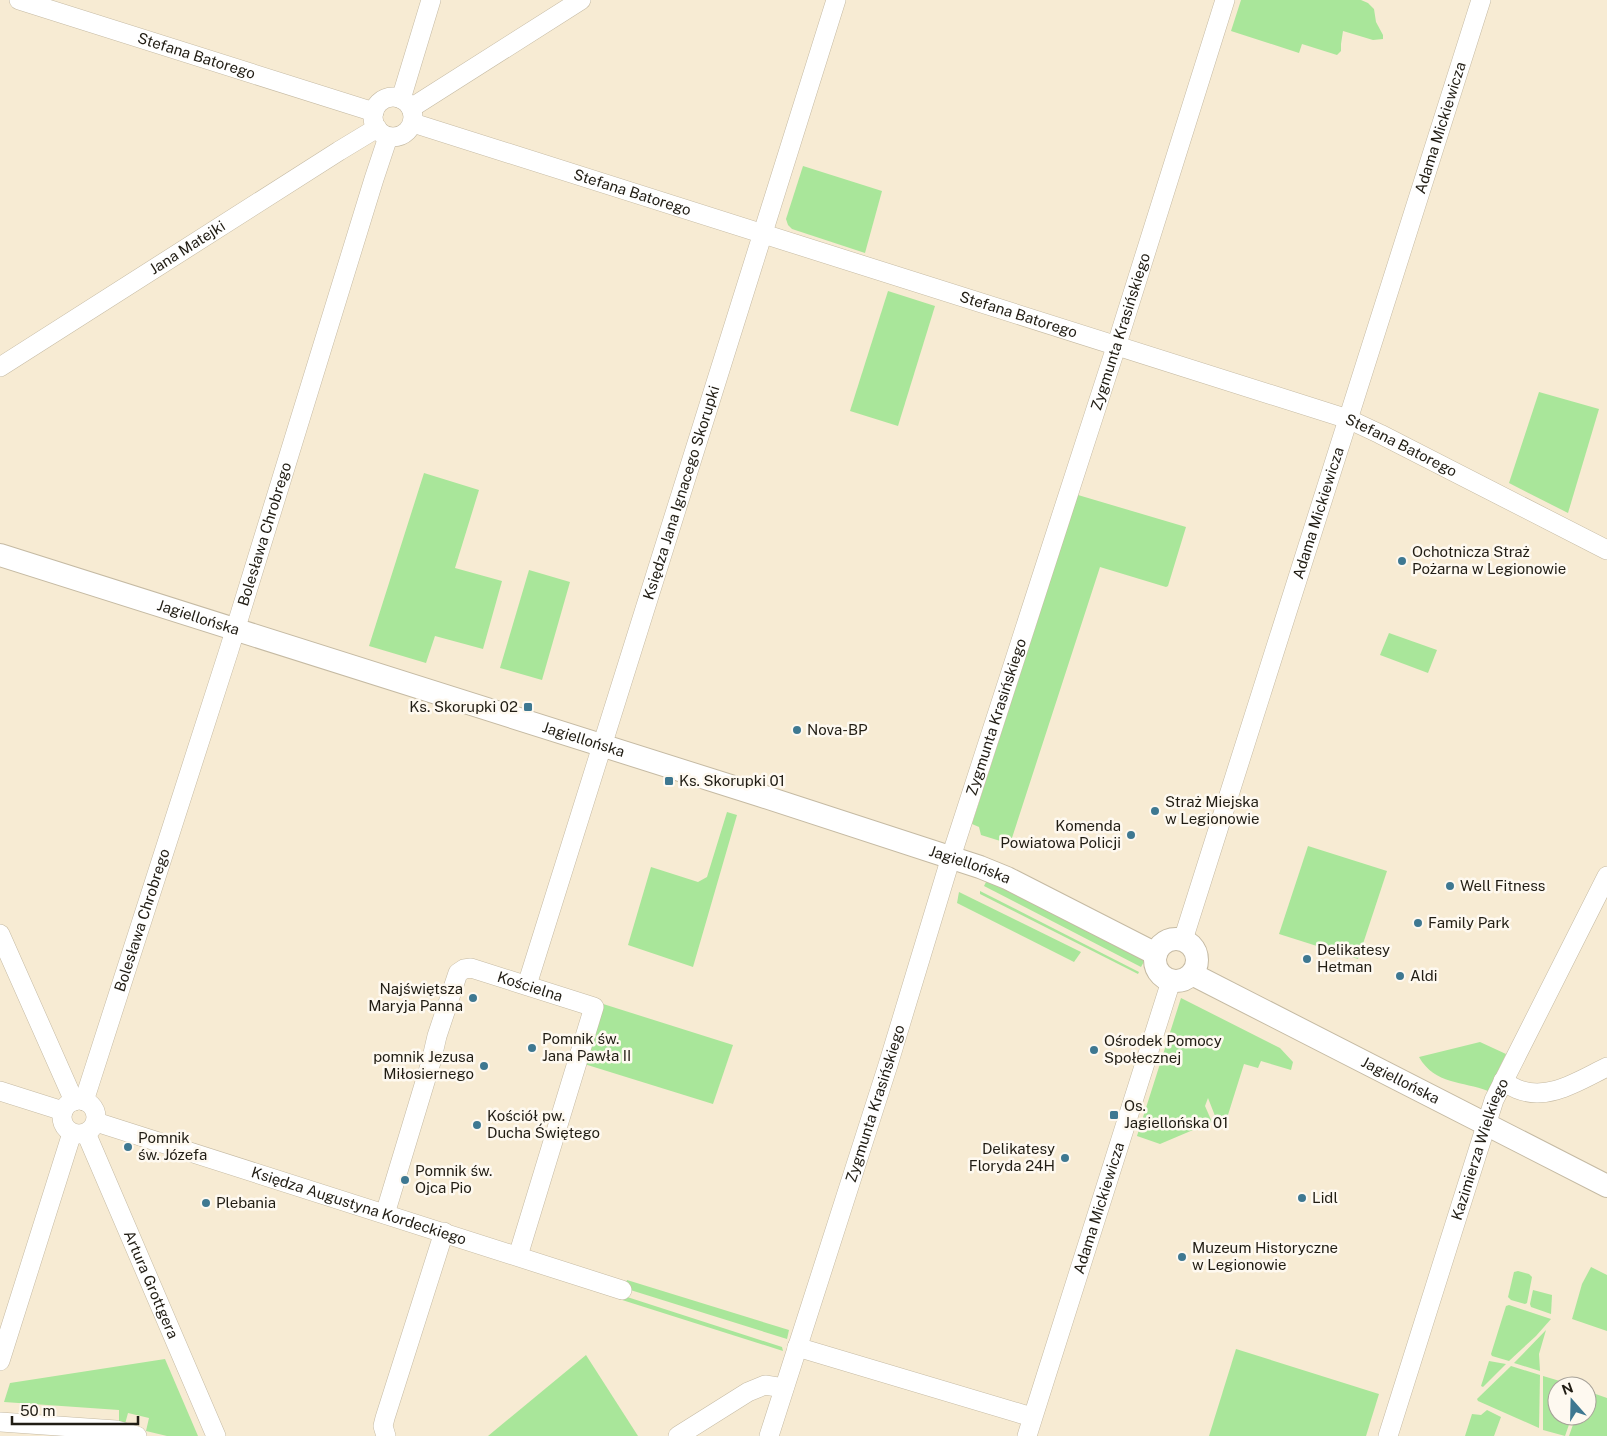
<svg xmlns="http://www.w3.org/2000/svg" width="1607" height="1436" font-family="'Public Sans',sans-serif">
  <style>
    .green { fill: #a9e69a }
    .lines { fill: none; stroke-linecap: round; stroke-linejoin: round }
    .minor-casing { stroke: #c5baa3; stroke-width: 20 }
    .tertiary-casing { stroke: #c5baa3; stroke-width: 24 }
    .minor { stroke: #fff; stroke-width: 19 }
    .tertiary { stroke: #fff; stroke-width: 22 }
    .poi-dot { fill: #3e7891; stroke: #fef9f0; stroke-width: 2 }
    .labels { text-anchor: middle; stroke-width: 5; stroke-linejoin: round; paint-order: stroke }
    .street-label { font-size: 15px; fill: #211d14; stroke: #fef9f0 }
    .poi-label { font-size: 15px; fill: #211d14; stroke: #fef9f0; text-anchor: start }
  </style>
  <rect width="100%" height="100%" fill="#f7ebd3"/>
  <!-- green -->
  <g class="green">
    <polygon points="1241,0 1361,0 1368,3 1374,9 1376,22 1383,35 1383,39 1373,40 1343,31 1341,44 1341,51 1337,55 1302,44 1299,53 1231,31"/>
    <polygon points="803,166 882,191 865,253 792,229 788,225 786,219"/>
    <polygon points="888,291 935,306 898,426 850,411"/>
    <polygon points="1539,392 1599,409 1568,513 1509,483"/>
    <polygon points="424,473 479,490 455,568 502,581 483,649 435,636 426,663 369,646"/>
    <polygon points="1078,495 1186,527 1168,586 1166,587 1100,567 1010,844 981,835 979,827 972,824"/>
    <polygon points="529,570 570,582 542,680 500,668"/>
    <polygon points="1389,633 1437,650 1428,673 1380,655"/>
    <polygon points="727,812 737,815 693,967 628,945 651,867 698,882 707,877"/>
    <polygon points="1308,846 1387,871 1358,959 1279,934"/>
    <polygon points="988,878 1145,960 1141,967 984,886"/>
    <polygon points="980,891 1139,972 1138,974 980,894"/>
    <polygon points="959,892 1081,952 1074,962 957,903"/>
    <polygon points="1181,998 1280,1048 1293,1062 1291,1070 1261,1061 1258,1068 1244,1064 1227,1118 1217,1121 1208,1098 1205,1106 1212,1122 1208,1124 1203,1121 1198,1122 1194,1125 1193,1130 1160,1144 1137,1136"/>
    <polygon points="600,1003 733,1045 713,1104 581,1063"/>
    <path d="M1480,1042l26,12 -18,37c-25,-10 -53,-6 -69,-34z"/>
    <polygon points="1591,1267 1607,1275 1607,1331 1572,1319 1582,1284"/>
    <polygon points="1518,1271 1529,1274 1532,1277 1527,1303 1525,1304 1511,1300 1508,1297 1514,1272"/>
    <polygon points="627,1280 789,1330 787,1339 624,1288"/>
    <polygon points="1533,1290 1552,1295 1551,1314 1531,1307 1530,1304"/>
    <polygon points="621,1295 782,1347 783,1351 619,1299"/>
    <polygon points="1509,1305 1551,1319 1536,1336 1509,1361 1492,1356 1491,1354 1506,1306"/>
    <polygon points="1546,1330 1539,1354 1540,1371 1514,1363"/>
    <polygon points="1236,1349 1379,1394 1366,1436 1209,1436"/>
    <polygon points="586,1355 638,1436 488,1436"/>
    <polygon points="165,1359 198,1436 167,1436 146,1431 149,1418 128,1413 125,1424 119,1423 119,1410 4,1402 10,1383"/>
    <polygon points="1489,1361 1506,1364 1483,1387 1481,1386"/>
    <polygon points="1511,1366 1540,1375 1539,1428 1478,1401 1477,1399"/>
    <polygon points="1543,1376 1570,1384 1569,1386 1557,1386 1557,1416 1572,1416 1565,1436 1543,1430"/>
    <polygon points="1587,1391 1607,1398 1607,1436 1569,1436 1576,1416 1587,1416"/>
    <polygon points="1487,1410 1501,1417 1494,1436 1465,1436 1472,1414 1481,1415"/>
  </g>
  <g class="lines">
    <!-- minor casing -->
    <g class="minor-casing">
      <g id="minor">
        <path id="s1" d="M19,0l355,112"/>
        <circle cx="393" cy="117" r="20"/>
        <polyline points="401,99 431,0"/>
        <polyline points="411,108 581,0"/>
        <path id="s2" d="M413,123l935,296 32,15 227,116"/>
        <path id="s3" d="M0,367l339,-216 38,-23"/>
        <polyline points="0,934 74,1101"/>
        <path id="s4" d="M1183,940l298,-940"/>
        <path id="s5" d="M527,985l309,-985"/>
        <path d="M1503,1081c4,3 9,6 14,8 31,13 63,-9 90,-22"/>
        <polyline points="0,1091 63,1111"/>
        <circle cx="79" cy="1117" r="17"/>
        <path id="s6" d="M84,1101l145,-451 145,-471 14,-42"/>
        <path id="s7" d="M96,1122l526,168"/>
        <path id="s8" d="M86,1133l130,303"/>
        <path id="s9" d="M385,1214l46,-152 6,-26 21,-63 6,-4 7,-1 123,39 -76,249"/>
        <polyline points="797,1347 1032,1417"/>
        <polyline points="0,1361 72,1133"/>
        <polyline points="0,1422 116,1430 137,1436"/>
        <polyline points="386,1436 383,1426 385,1418 444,1232"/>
        <polyline points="678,1436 748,1392 765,1385 784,1388"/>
        <path id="s10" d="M769,1436l119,-371 63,-208 165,-510 109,-347"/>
        <path id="s11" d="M1027,1436l144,-455"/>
        <path id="s12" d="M1388,1436l106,-336 113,-224"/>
      </g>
    </g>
    <!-- tertiary casing -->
    <g class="tertiary-casing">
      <g id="tertiary">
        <path id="s13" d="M0,555l759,240 221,72 27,11 149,76"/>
        <circle cx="1176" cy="960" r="21"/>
        <path id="s14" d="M1192,974l415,212"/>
      </g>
    </g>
    <!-- minor -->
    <use href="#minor" class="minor"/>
    <!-- tertiary -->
    <use href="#tertiary" class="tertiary"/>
  </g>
  <!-- markers -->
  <g class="poi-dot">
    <circle cx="1402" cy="561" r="5"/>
    <rect x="523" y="702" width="10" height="10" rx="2.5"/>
    <circle cx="797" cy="730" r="5"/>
    <rect x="664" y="776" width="10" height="10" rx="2.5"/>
    <circle cx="1155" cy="811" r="5"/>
    <circle cx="1131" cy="835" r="5"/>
    <circle cx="1450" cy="886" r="5"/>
    <circle cx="1418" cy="923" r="5"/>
    <circle cx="1307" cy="959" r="5"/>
    <circle cx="1400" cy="976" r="5"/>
    <circle cx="473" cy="998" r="5"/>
    <circle cx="532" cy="1048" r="5"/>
    <circle cx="1094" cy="1050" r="5"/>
    <circle cx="484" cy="1066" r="5"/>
    <rect x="1109" y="1110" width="10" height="10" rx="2.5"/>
    <circle cx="477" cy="1125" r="5"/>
    <circle cx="128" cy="1147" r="5"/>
    <circle cx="1065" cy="1158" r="5"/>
    <circle cx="405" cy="1180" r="5"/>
    <circle cx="1302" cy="1198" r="5"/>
    <circle cx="206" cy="1203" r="5"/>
    <circle cx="1182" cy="1257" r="5"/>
  </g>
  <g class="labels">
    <!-- street labels -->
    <g class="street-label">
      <text dy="5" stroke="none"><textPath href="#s1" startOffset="186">Stefana Batorego</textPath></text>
      <text dy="5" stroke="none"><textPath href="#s4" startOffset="852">Adama Mickiewicza</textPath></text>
      <text dy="5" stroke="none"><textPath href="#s2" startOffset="230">Stefana Batorego</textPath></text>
      <text dy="5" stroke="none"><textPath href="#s3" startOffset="222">Jana Matejki</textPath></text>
      <text dy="5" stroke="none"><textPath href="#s2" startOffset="635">Stefana Batorego</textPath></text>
      <text dy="5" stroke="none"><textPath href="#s10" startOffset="1159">Zygmunta Krasińskiego</textPath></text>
      <text dy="5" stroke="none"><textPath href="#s2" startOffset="1040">Stefana Batorego</textPath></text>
      <text dy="5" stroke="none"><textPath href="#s5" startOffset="516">Księdza Jana Ignacego Skorupki</textPath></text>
      <text dy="5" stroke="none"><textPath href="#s4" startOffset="448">Adama Mickiewicza</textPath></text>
      <text dy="5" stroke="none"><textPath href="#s6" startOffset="595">Bolesława Chrobrego</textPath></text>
      <text dy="5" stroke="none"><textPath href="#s13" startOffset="208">Jagiellońska</textPath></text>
      <text dy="5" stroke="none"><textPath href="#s10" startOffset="754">Zygmunta Krasińskiego</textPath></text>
      <text dy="5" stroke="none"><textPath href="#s13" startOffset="612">Jagiellońska</textPath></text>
      <text dy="5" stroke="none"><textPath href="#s13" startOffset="1018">Jagiellońska</textPath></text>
      <text dy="5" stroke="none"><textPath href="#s6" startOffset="190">Bolesława Chrobrego</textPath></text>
      <text dy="5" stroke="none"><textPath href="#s9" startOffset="328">Kościelna</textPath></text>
      <text dy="5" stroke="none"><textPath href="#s14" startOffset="234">Jagiellońska</textPath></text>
      <text dy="5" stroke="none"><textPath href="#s10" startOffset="349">Zygmunta Krasińskiego</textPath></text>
      <text dy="5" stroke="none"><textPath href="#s12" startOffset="301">Kazimierza Wielkiego</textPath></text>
      <text dy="5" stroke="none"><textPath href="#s7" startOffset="276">Księdza Augustyna Kordeckiego</textPath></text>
      <text dy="5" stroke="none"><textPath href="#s11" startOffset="239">Adama Mickiewicza</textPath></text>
      <text dy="5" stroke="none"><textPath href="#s8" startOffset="165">Artura Grottgera</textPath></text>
    </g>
    <!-- poi labels -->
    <g class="poi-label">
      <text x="1412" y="557">Ochotnicza Straż<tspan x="1412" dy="17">Pożarna w Legionowie</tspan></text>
      <text x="518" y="712" text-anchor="end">Ks. Skorupki 02</text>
      <text x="807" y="735">Nova-BP</text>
      <text x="679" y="786">Ks. Skorupki 01</text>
      <text x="1165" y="807">Straż Miejska<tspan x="1165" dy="17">w Legionowie</tspan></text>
      <text x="1121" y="831" text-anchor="end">Komenda<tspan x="1121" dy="17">Powiatowa Policji</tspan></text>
      <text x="1460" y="891">Well Fitness</text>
      <text x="1428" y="928">Family Park</text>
      <text x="1317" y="955">Delikatesy<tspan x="1317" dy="17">Hetman</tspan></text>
      <text x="1410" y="981">Aldi</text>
      <text x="463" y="994" text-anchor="end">Najświętsza<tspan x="463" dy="17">Maryja Panna</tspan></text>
      <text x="542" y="1044">Pomnik św.<tspan x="542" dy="17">Jana Pawła II</tspan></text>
      <text x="1104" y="1046">Ośrodek Pomocy<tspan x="1104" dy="17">Społecznej</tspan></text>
      <text x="474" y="1062" text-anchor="end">pomnik Jezusa<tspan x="474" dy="17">Miłosiernego</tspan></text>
      <text x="1124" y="1111">Os.<tspan x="1124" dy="17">Jagiellońska 01</tspan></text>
      <text x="487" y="1121">Kościół pw.<tspan x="487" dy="17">Ducha Świętego</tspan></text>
      <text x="138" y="1143">Pomnik<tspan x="138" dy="17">św. Józefa</tspan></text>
      <text x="1055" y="1154" text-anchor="end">Delikatesy<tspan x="1055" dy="17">Floryda 24H</tspan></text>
      <text x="415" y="1176">Pomnik św.<tspan x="415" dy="17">Ojca Pio</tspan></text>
      <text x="1312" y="1203">Lidl</text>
      <text x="216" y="1208">Plebania</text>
      <text x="1192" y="1253">Muzeum Historyczne<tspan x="1192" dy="17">w Legionowie</tspan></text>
    </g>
  </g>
  <!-- north arrow -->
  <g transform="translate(1572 1401) rotate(340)"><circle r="24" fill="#fef9f0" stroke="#a6a198"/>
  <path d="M0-4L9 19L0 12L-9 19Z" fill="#3e7891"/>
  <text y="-8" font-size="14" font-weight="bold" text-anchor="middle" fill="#211d14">N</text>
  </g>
  <!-- scale -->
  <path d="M12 1416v8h126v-8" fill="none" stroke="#211d14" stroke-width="2.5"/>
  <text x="20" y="1416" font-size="15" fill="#211d14" stroke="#fef9f0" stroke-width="4" paint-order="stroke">50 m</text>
</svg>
